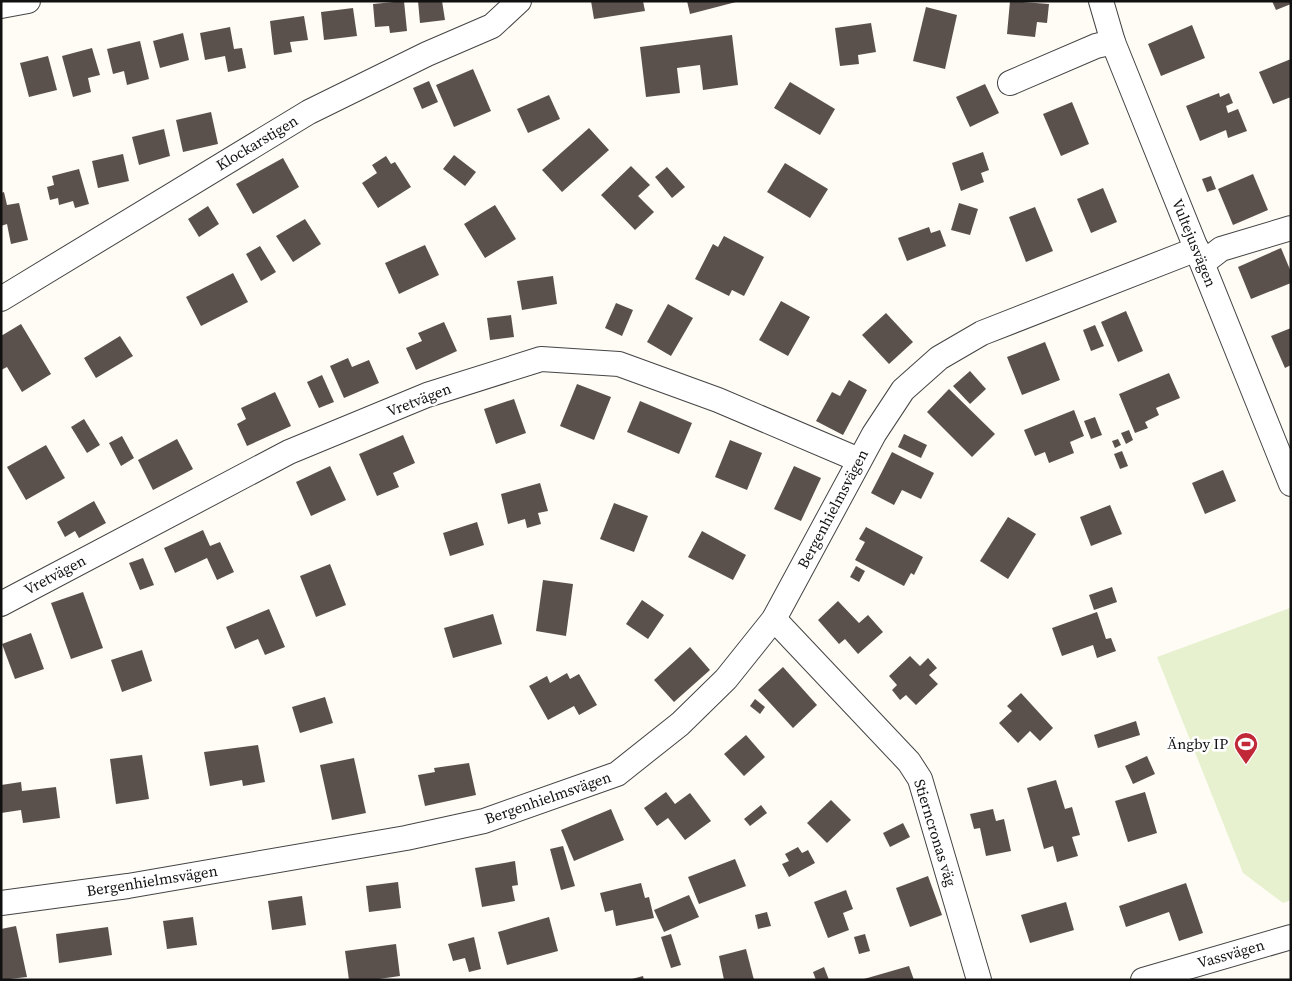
<svg xmlns="http://www.w3.org/2000/svg" width="1292" height="981" font-family="'Source Serif 4',serif">
  <style>
    .pitch { fill: #e8f1cf }
    .building { fill: #5a514d }
    .lines { fill: none; stroke-linecap: round; stroke-linejoin: round }
    .minor-casing { stroke: #444; stroke-width: 26 }
    .minor { stroke: #fff; stroke-width: 24 }
    .labels { text-anchor: middle; stroke-width: 5; stroke-linejoin: round; paint-order: stroke }
    .street-label { font-size: 15px; fill: #111; stroke: #fff }
    .poi-label { font-size: 15px; fill: #111; stroke: #fff; text-anchor: end }
  </style>
  <rect width="100%" height="100%" fill="#fffcf5"/>
  <!-- pitch -->
  <polygon class="pitch" points="1290,608 1291,900 1283,903 1243,873 1157,657"/>
  <!-- building -->
  <g class="building">
    <polygon points="404,1 407,31 390,33 389,26 375,27 373,4"/>
    <polygon points="418,1 442,1 445,20 420,23"/>
    <polygon points="591,1 643,1 645,11 594,19"/>
    <polygon points="687,1 736,1 736,2 690,14"/>
    <polygon points="1010,1 1049,4 1047,23 1037,22 1035,37 1007,34"/>
    <polygon points="1272,1 1291,1 1291,4 1276,10"/>
    <polygon points="926,7 957,15 945,69 913,61"/>
    <polygon points="353,8 357,36 324,40 321,12"/>
    <polygon points="304,16 308,40 290,42 292,52 274,55 270,21"/>
    <polygon points="871,23 876,52 858,55 859,64 840,66 835,28"/>
    <polygon points="1192,25 1205,58 1161,76 1148,44"/>
    <polygon points="230,27 234,49 242,48 246,68 228,72 225,56 205,60 200,33"/>
    <polygon points="183,33 189,60 160,68 153,41"/>
    <polygon points="732,35 738,85 703,90 700,65 677,68 680,93 646,97 640,47"/>
    <polygon points="140,41 149,79 127,85 124,71 113,74 107,49"/>
    <polygon points="92,48 100,75 88,78 91,92 73,97 62,56"/>
    <polygon points="48,56 57,90 29,97 20,63"/>
    <polygon points="1291,59 1291,97 1273,104 1259,72"/>
    <polygon points="473,69 491,111 454,127 436,85"/>
    <polygon points="429,81 438,102 422,109 413,88"/>
    <polygon points="790,82 835,109 820,135 774,108"/>
    <polygon points="985,84 999,113 970,127 956,97"/>
    <polygon points="1219,93 1220,97 1229,93 1233,103 1226,106 1228,113 1238,109 1247,131 1228,138 1226,130 1200,141 1186,106"/>
    <polygon points="549,95 560,119 528,133 517,109"/>
    <polygon points="1072,102 1089,144 1061,156 1043,114"/>
    <polygon points="211,112 218,144 183,152 176,120"/>
    <polygon points="589,128 609,150 562,192 542,170"/>
    <polygon points="164,129 170,156 139,165 132,137"/>
    <polygon points="983,152 989,170 981,173 984,182 961,191 952,163"/>
    <polygon points="123,154 129,181 98,188 92,161"/>
    <polygon points="454,155 476,172 465,186 443,169"/>
    <polygon points="386,156 391,164 395,162 411,187 378,208 362,183 377,173 372,165"/>
    <polygon points="283,158 299,187 253,214 236,184"/>
    <polygon points="785,163 828,189 810,218 767,192"/>
    <polygon points="631,166 650,185 638,196 654,212 635,230 601,195"/>
    <polygon points="667,167 685,187 672,198 655,177"/>
    <polygon points="79,169 89,204 75,208 73,201 59,205 58,198 50,200 47,187 54,185 52,176"/>
    <polygon points="1253,174 1268,210 1233,225 1218,189"/>
    <polygon points="1211,176 1216,189 1207,192 1202,179"/>
    <polygon points="1103,188 1117,222 1091,233 1077,199"/>
    <polygon points="4,192 7,205 19,203 28,240 11,244 7,224 1,226 1,193"/>
    <polygon points="959,203 978,209 970,235 951,230"/>
    <polygon points="495,205 516,239 485,258 464,224"/>
    <polygon points="208,206 219,224 199,237 188,219"/>
    <polygon points="1035,207 1053,251 1026,262 1009,217"/>
    <polygon points="305,219 321,244 293,262 276,236"/>
    <polygon points="929,227 931,233 940,230 946,246 907,261 898,238"/>
    <polygon points="724,236 764,257 744,296 732,290 729,296 695,279 713,244 718,247"/>
    <polygon points="425,245 439,275 399,294 385,263"/>
    <polygon points="260,246 276,272 261,281 246,254"/>
    <polygon points="1281,248 1291,272 1291,283 1251,299 1238,267"/>
    <polygon points="233,273 248,302 201,326 186,297"/>
    <polygon points="553,276 557,304 522,310 517,281"/>
    <polygon points="781,301 810,317 788,356 759,340"/>
    <polygon points="616,303 633,310 622,336 605,328"/>
    <polygon points="668,304 693,318 671,356 647,342"/>
    <polygon points="1126,311 1143,351 1118,362 1101,322"/>
    <polygon points="886,313 913,342 889,364 862,335"/>
    <polygon points="511,315 514,337 490,340 487,318"/>
    <polygon points="444,322 457,351 416,370 406,348 422,341 418,333"/>
    <polygon points="21,324 51,374 22,392 7,367 1,370 1,336"/>
    <polygon points="1095,325 1104,346 1091,351 1083,330"/>
    <polygon points="1291,328 1291,365 1285,368 1271,336"/>
    <polygon points="120,336 133,356 96,378 84,358"/>
    <polygon points="1045,342 1060,380 1022,395 1007,357"/>
    <polygon points="348,358 352,367 369,360 379,383 344,398 330,366"/>
    <polygon points="970,371 986,389 970,404 953,386"/>
    <polygon points="1169,373 1180,398 1156,408 1159,415 1145,422 1148,428 1135,433 1119,394"/>
    <polygon points="322,375 334,402 319,408 307,382"/>
    <polygon points="849,380 867,390 843,435 816,421 832,392 840,396"/>
    <polygon points="577,384 611,397 594,440 560,426"/>
    <polygon points="949,389 995,434 972,457 927,412"/>
    <polygon points="275,392 291,426 247,446 237,424 246,419 241,408"/>
    <polygon points="514,399 526,433 496,444 484,409"/>
    <polygon points="640,401 692,423 679,454 627,432"/>
    <polygon points="1074,410 1084,436 1070,442 1074,453 1049,463 1045,452 1035,456 1024,430"/>
    <polygon points="1095,417 1102,435 1091,439 1084,421"/>
    <polygon points="84,419 100,445 87,453 71,427"/>
    <polygon points="1129,430 1133,440 1126,444 1121,433"/>
    <polygon points="904,434 927,445 921,458 898,447"/>
    <polygon points="403,435 415,463 393,473 399,487 377,496 359,454"/>
    <polygon points="122,436 134,458 121,466 109,443"/>
    <polygon points="177,439 193,469 153,490 138,460"/>
    <polygon points="1118,439 1121,445 1115,448 1112,441"/>
    <polygon points="730,440 762,453 747,490 715,477"/>
    <polygon points="46,445 65,478 26,500 7,467"/>
    <polygon points="1122,451 1128,466 1120,469 1114,454"/>
    <polygon points="892,452 934,473 921,499 902,490 894,505 871,493"/>
    <polygon points="330,466 346,500 311,516 296,482"/>
    <polygon points="794,466 821,478 801,521 774,509"/>
    <polygon points="1223,470 1236,501 1205,514 1192,483"/>
    <polygon points="540,483 548,511 538,513 541,524 527,528 525,519 508,524 501,494"/>
    <polygon points="94,501 106,523 79,538 75,531 65,537 57,522"/>
    <polygon points="614,503 648,516 634,552 600,539"/>
    <polygon points="1110,505 1122,534 1091,546 1080,517"/>
    <polygon points="1008,517 1036,534 1008,579 980,561"/>
    <polygon points="477,522 484,545 450,556 443,533"/>
    <polygon points="866,527 923,557 914,575 911,573 904,586 855,560 865,542 859,539"/>
    <polygon points="203,530 210,546 220,542 234,572 217,580 207,558 175,573 164,548"/>
    <polygon points="702,531 746,555 733,580 688,557"/>
    <polygon points="143,558 154,585 140,590 129,563"/>
    <polygon points="330,564 346,605 316,617 300,576"/>
    <polygon points="856,566 865,571 859,582 850,577"/>
    <polygon points="543,580 573,584 566,636 536,631"/>
    <polygon points="1112,587 1117,602 1094,610 1089,595"/>
    <polygon points="83,592 103,648 71,659 51,603"/>
    <polygon points="642,600 664,615 648,639 626,624"/>
    <polygon points="838,601 859,623 868,615 883,632 858,654 845,639 839,644 818,620"/>
    <polygon points="269,609 285,647 265,655 258,639 235,649 226,627"/>
    <polygon points="1097,612 1106,639 1111,638 1116,651 1097,658 1093,645 1062,656 1052,628"/>
    <polygon points="493,614 502,644 453,658 444,628"/>
    <polygon points="31,633 44,669 15,679 2,644"/>
    <polygon points="690,647 710,670 674,702 654,680"/>
    <polygon points="142,650 152,681 122,692 111,660"/>
    <polygon points="910,656 920,666 928,658 937,668 929,675 938,684 916,705 906,695 900,700 892,690 897,685 889,676"/>
    <polygon points="783,667 817,705 793,728 758,690"/>
    <polygon points="567,673 570,679 579,674 597,705 579,715 574,706 548,720 529,686 547,676 550,683"/>
    <polygon points="1021,693 1053,728 1040,741 1030,731 1018,743 999,723 1012,711 1007,706"/>
    <polygon points="325,697 333,723 300,733 292,707"/>
    <polygon points="755,699 765,707 760,714 750,706"/>
    <polygon points="1136,721 1140,735 1098,748 1094,735"/>
    <polygon points="746,735 765,757 744,776 724,754"/>
    <polygon points="258,745 265,782 243,786 242,780 210,786 204,752"/>
    <polygon points="142,755 149,799 116,804 110,759"/>
    <polygon points="1147,756 1155,774 1133,784 1125,766"/>
    <polygon points="354,758 366,813 332,820 320,765"/>
    <polygon points="469,763 476,795 425,806 418,775 435,772 434,768"/>
    <polygon points="1056,780 1065,809 1072,807 1080,835 1072,837 1078,856 1057,862 1053,846 1044,849 1027,788"/>
    <polygon points="21,782 22,791 56,787 60,818 23,823 21,810 1,813 1,785"/>
    <polygon points="666,792 675,804 690,793 711,821 685,840 668,818 657,826 644,808"/>
    <polygon points="1145,792 1157,833 1128,842 1115,801"/>
    <polygon points="831,800 851,820 827,843 807,823"/>
    <polygon points="761,805 767,813 750,826 744,819"/>
    <polygon points="611,809 624,840 574,861 561,830"/>
    <polygon points="993,809 996,821 1004,819 1011,851 986,856 980,828 974,829 970,814"/>
    <polygon points="903,823 910,837 890,847 883,833"/>
    <polygon points="563,846 575,886 561,890 550,849"/>
    <polygon points="798,847 802,853 808,850 815,863 789,877 782,864 789,861 785,854"/>
    <polygon points="735,859 746,886 699,904 688,877"/>
    <polygon points="515,861 518,885 512,886 515,901 482,907 475,868"/>
    <polygon points="928,876 942,915 910,927 896,888"/>
    <polygon points="398,882 401,908 369,912 366,886"/>
    <polygon points="641,883 645,898 649,897 654,918 616,926 613,910 605,912 600,893"/>
    <polygon points="1186,883 1203,933 1179,941 1169,912 1126,927 1119,906"/>
    <polygon points="846,890 853,909 843,913 849,930 828,938 814,902"/>
    <polygon points="689,895 699,917 664,932 654,910"/>
    <polygon points="302,896 306,925 272,930 268,901"/>
    <polygon points="1066,902 1074,930 1030,943 1021,915"/>
    <polygon points="767,912 771,926 758,929 755,915"/>
    <polygon points="193,917 197,945 167,949 163,921"/>
    <polygon points="549,917 558,951 507,965 498,932"/>
    <polygon points="16,926 27,977 1,980 1,929"/>
    <polygon points="108,927 112,955 59,963 56,934"/>
    <polygon points="671,934 681,965 671,968 661,937"/>
    <polygon points="865,934 870,951 859,954 854,937"/>
    <polygon points="474,937 481,969 469,972 465,958 453,961 448,944"/>
    <polygon points="396,944 400,976 372,980 349,980 345,951"/>
    <polygon points="746,949 754,980 724,980 719,956"/>
    <polygon points="909,966 914,980 864,980 864,979"/>
    <polygon points="824,967 829,980 816,980 813,972"/>
    <polygon points="643,976 644,980 632,980 632,979"/>
  </g>
  <g class="lines">
    <!-- minor casing -->
    <g class="minor-casing">
      <g id="minor">
        <polyline points="1101,1 1113,42 1291,484"/>
        <polyline points="1,6 28,1"/>
        <polyline points="1010,83 1096,46 1113,42"/>
        <polyline points="1203,263 1221,249 1291,228"/>
        <polyline points="1,299 309,112 427,54 492,26 519,1"/>
        <polyline points="1,604 289,452 427,395 541,359 619,364 718,400 859,460"/>
        <polyline points="774,619 909,762 920,779 979,980"/>
        <polyline points="1,903 128,886 406,838 484,821 617,774 680,724 726,679 774,619 874,434 903,390 939,358 982,333 1197,249"/>
        <polyline points="1143,980 1291,937"/>
      </g>
    </g>
    <!-- minor -->
    <use href="#minor" class="minor"/>
  </g>
  <!-- icons -->
  <defs>
    <g id="stadium-pin" transform="scale(1.25)"><path d="M0 17L-7.5 6A9.5 9.5 0 1 1 7.5 6Z" fill="#c12938" stroke="#fff"/><path d="M0-5a6.5 5 0 1 0 0 10a6.5 5 0 1 0 0-10ZM-3.5-1.8h7v3.6h-7Z" fill="#fff"/></g>
  </defs>
  <g fill-rule="evenodd">
    <use href="#stadium-pin" x="1246" y="744"/>
  </g>
  <g class="labels">
    <!-- street labels -->
    <g class="street-label">
      <text transform="translate(257 143) rotate(-31)" y="5">Klockarstigen</text>
      <text transform="translate(1194 243) rotate(68)" y="5">Vultejusvägen</text>
      <text transform="translate(419 400) rotate(-21)" y="5">Vretvägen</text>
      <text transform="translate(833 509) rotate(-62)" y="5">Bergenhielmsvägen</text>
      <text transform="translate(55 575) rotate(-28)" y="5">Vretvägen</text>
      <text transform="translate(548 798) rotate(-19)" y="5">Bergenhielmsvägen</text>
      <text transform="translate(935 833) rotate(73)" y="5">Stierncronas väg</text>
      <text transform="translate(152 881) rotate(-9)" y="5">Bergenhielmsvägen</text>
      <text transform="translate(1231 954) rotate(-16)" y="5">Vassvägen</text>
    </g>
    <!-- poi labels -->
    <g class="poi-label">
      <text x="1228" y="749">Ängby IP</text>
    </g>
  </g>
  <!-- border -->
  <rect width="1292" height="981" fill="none" stroke="#111111" stroke-width="5"/>
</svg>
